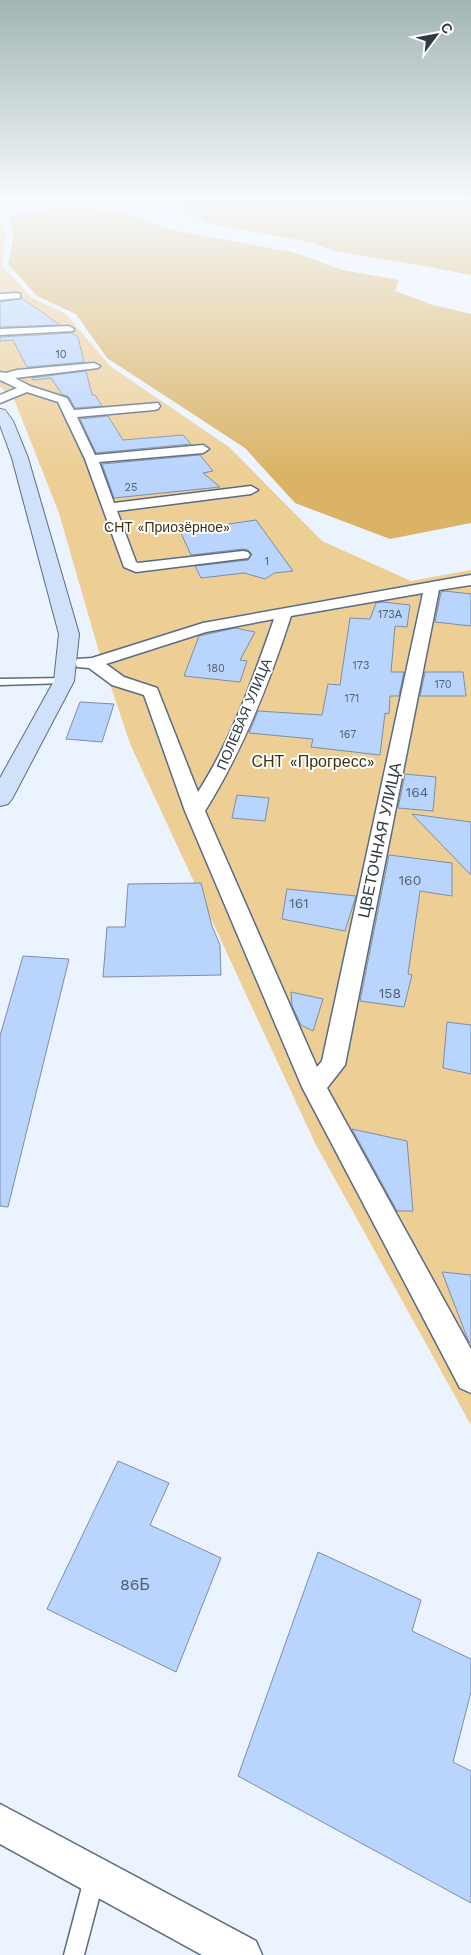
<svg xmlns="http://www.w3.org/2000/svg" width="471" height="1955" font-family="'Work Sans',sans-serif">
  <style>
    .green { fill: #edce94 }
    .water { fill: #dab365 }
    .building { fill: #b9d4fd; stroke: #7c8ea8 }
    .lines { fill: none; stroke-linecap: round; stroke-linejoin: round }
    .lane-casing { stroke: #5a6b84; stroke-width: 3 }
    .street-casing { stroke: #5a6b84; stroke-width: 3 }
    .secondary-casing { stroke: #5a6b84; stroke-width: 2 }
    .path { stroke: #98a0ab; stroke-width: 1; stroke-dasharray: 1 1; stroke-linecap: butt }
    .lane { fill: #fff; fill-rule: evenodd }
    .street { fill: #fff; fill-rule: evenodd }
    .secondary { fill: #d0e1fa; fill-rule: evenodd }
    .labels { text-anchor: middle; stroke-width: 4; stroke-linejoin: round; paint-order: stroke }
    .far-number-label { font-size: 11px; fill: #536072 }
    .far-park-label { font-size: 14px; fill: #41310e; stroke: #fff }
    .far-street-label { font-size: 14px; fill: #313944; stroke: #fff }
    .number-label { font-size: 14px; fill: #536072 }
    .park-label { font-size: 16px; fill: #41310e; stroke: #fff }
    .street-label { font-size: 16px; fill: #313944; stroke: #fff }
    .near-number-label { font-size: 16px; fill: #536072 }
  </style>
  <rect width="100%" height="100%" fill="#ebf3fe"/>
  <!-- green -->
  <polygon class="green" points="0,220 6,235 2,265 32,298 66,314 110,366 229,447 322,541 411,581 471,570 471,1425 315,1143 131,746 99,652 59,513 14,399 0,387"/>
  <!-- water -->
  <g class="water">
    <polygon points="164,199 471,199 471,275 424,266 338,252 309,242 207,223"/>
    <polygon points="54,207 116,209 177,231 293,252 343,270 399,280 395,291 433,305 471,314 471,523 390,539 295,503 245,448 107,358 76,314 37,296 8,264 14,234 8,217"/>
  </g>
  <!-- building -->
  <g class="building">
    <polygon points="22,298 60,325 0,327 0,302"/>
    <polygon points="72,333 78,337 84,362 27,367 13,340 0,341 0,337"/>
    <polygon points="86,371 92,395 95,395 102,406 75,408 69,397 62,394 51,378 33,380 32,378"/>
    <polygon points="108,416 123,440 183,435 191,444 96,453 80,419"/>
    <polygon points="200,455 213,471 203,473 220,487 114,498 102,464"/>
    <polygon points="256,520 293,571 274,573 265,579 244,573 201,578 195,566 248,560 252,554 248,550 243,549 191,555 180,531"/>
    <polygon points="445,591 471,594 471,626 435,622 441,592"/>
    <polygon points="383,602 410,605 407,627 395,626 391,672 404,672 399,696 390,696 389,714 385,713 380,755 311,747 313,739 249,733 258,711 322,715 328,684 340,685 350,618 370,619 376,603"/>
    <polygon points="235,628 255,632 240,660 247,661 240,682 184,676 199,636"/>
    <polygon points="425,672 463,672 466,696 420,696"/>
    <polygon points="80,702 114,704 102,742 66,739"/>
    <polygon points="405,774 436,777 433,811 398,808"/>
    <polygon points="237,795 269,798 265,821 232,818"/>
    <polygon points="412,814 471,822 471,875"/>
    <polygon points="389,855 452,863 452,896 420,891 408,974 412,975 404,1007 360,1001"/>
    <polygon points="201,883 212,926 220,945 221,975 103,977 107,927 125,927 128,884"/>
    <polygon points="287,889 356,896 345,931 282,919"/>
    <polygon points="23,956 69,959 8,1207 0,1206 0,1036"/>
    <polygon points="291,992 323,999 313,1031 301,1025 292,1006"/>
    <polygon points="447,1022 471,1025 471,1074 443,1068"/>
    <polygon points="352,1129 407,1141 413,1211 397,1211"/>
    <polygon points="442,1272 471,1275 471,1343 468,1340"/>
    <polygon points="118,1461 169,1483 150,1525 221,1558 176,1672 47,1609"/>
    <polygon points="318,1552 421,1600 412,1631 471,1659 471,1692 453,1762 471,1771 471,1903 238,1776"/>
  </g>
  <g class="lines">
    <!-- lane casing -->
    <g class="lane-casing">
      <g id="lane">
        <polygon points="64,678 67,679 67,683 0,685 0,679"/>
        <polygon points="94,1869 101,1872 104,1879 84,1955 64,1955 84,1879 87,1872"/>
      </g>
    </g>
    <!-- street casing -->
    <g class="street-casing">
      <g id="street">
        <polygon points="17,293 20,294 20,298 0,300 0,294"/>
        <polygon points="69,326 74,329 73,331 0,335 0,329"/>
        <polygon points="94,363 100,366 98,368 15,378 30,386 67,398 74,410 158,403 160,406 158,409 154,410 77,417 95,455 203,445 209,449 203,453 99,462 114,503 251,486 258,490 251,494 117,511 136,562 138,563 243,551 248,552 250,555 248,558 136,572 124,567 85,459 58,402 27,392 0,403 0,395 17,388 0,380 0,372 6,373 17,370"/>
        <path d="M471,575v10l-32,5 -94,475 -18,23 144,261v44l-11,-5 -158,-301 -117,-276 -41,-116 -32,-10 -23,-17 -12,-1 -2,-4 2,-4 15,-1 111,-35zM423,593l-101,468 -5,6 -112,-256c38,-61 64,-127 86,-195zM274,619c-20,57 -43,122 -76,173l-41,-104 -33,-11 -18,-13 100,-32z"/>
        <polygon points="0,1804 256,1941 262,1955 202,1955 0,1844"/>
      </g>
    </g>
    <!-- secondary casing -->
    <g class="secondary-casing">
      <polygon id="secondary" points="0,409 5,410 13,421 28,458 79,634 74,681 12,799 8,804 0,806 0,778 54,681 59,634 12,458 0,425"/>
    </g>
    <!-- path -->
    <polyline class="path" points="0,207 19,206"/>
    <!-- lane -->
    <use href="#lane" class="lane"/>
    <!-- street -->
    <use href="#street" class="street"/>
    <!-- secondary -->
    <use href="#secondary" class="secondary"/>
  </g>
  <!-- sky -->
  <linearGradient id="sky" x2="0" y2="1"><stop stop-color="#a2b4b4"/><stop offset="0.42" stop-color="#f6faff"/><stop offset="1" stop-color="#f6faff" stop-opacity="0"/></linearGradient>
  <rect width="471" height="473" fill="url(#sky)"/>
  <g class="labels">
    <!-- far-number labels -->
    <g class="far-number-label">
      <text x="61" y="358">10</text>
      <text x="131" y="491">25</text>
      <text x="267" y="565">1</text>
      <text x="390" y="618">173А</text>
      <text x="361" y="669">173</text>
      <text x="216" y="672">180</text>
      <text x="443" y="688">170</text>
      <text x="352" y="702">171</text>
      <text x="348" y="738">167</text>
    </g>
    <!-- far-park labels -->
    <g class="far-park-label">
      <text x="167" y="532">СНТ «Приозёрное»</text>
    </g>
    <!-- far-street labels -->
    <g class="far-street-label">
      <text transform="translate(244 714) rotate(-67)" y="5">ПОЛЕВАЯ УЛИЦА</text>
    </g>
    <!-- number labels -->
    <g class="number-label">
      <text x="417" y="797">164</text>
      <text x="410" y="885">160</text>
      <text x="299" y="908">161</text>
      <text x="390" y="998">158</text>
    </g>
    <!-- park labels -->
    <g class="park-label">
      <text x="313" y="767">СНТ «Прогресс»</text>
    </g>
    <!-- street labels -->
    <g class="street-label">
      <text transform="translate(379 840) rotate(-78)" y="6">ЦВЕТОЧНАЯ УЛИЦА</text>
    </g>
    <!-- near-number labels -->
    <g class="near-number-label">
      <text x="135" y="1590">86Б</text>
    </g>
  </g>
  <!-- north arrow -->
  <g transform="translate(436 35) rotate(58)" stroke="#ffffff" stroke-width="4" paint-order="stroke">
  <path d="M0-4L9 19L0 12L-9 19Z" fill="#313944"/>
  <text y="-8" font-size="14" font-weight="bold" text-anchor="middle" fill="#313944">С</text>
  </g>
</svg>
